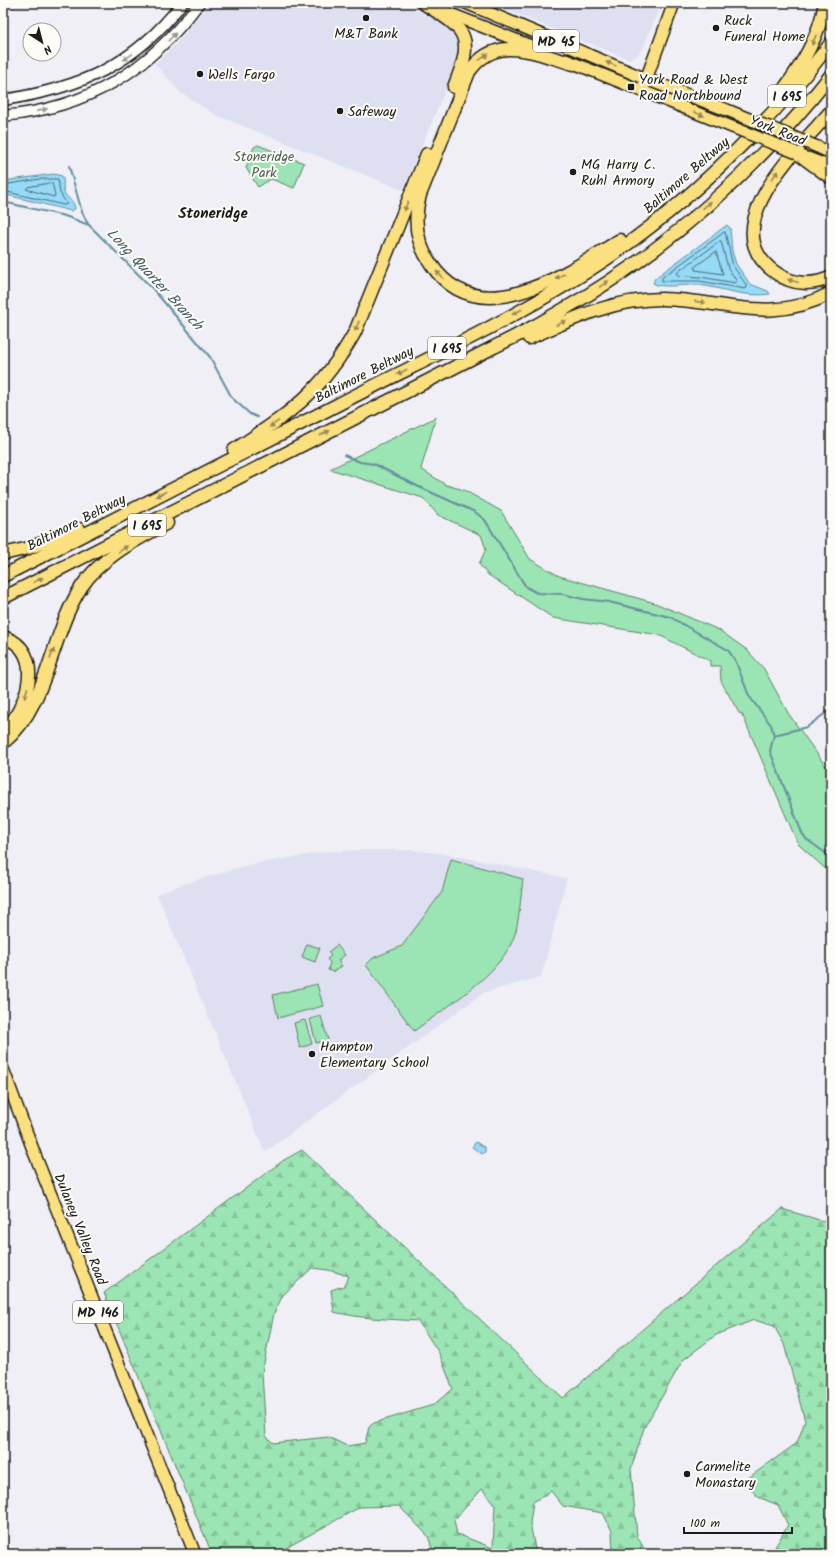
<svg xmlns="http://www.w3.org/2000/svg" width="834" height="1557" font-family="Kalam,sans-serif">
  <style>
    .built { fill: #dfdff2 }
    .forest { fill: url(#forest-firs); stroke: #5c8068; fill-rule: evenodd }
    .green { fill: #9be4b3; stroke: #5c8068 }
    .water { fill: #95daf7; stroke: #658e9f }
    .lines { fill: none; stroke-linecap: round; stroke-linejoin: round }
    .shore { stroke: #4c6874; stroke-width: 1 }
    .stream { stroke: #658e9f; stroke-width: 2 }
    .secondary-casing { stroke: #1c1c1c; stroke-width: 13 }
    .primary-casing { stroke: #1c1c1c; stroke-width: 14 }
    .motorway-casing { stroke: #1c1c1c; stroke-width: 15 }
    .secondary { stroke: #fdfcf7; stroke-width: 10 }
    .primary { stroke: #fbe080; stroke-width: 11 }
    .motorway { stroke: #fbe080; stroke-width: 12 }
    .primary-bridge-casing { stroke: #1c1c1c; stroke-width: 14; stroke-linecap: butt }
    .primary-bridge { stroke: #fbe080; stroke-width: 11 }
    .oneway { fill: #989794 }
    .oneway2 { fill: #978853 }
    .poi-dot { fill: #1c1c1c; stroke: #fdfcf7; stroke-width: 1.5 }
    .labels { text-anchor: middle; stroke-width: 4; stroke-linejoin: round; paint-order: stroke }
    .shield { fill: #fdfcf7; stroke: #605f5e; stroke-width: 1 }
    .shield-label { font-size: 13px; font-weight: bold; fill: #1c1c1c }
    .poi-label { font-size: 14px; fill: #1c1c1c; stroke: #fdfcf7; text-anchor: start }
    .street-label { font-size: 14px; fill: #1c1c1c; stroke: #fdfcf7 }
    .park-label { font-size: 14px; fill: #486251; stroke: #fdfcf7 }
    .neighbourhood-label { font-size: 15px; font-weight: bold; fill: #1c1c1c; stroke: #fdfcf7 }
    .water-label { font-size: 15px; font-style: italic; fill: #465e69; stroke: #fdfcf7 }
  </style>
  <defs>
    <pattern id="forest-firs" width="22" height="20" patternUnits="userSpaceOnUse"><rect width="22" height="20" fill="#9be4b3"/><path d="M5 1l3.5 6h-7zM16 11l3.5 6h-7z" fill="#85c399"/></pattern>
  </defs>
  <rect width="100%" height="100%" fill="#efeff5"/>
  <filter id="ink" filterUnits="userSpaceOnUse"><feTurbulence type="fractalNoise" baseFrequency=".025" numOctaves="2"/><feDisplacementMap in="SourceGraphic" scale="8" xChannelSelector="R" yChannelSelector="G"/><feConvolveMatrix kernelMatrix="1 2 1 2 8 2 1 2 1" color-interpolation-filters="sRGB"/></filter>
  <g filter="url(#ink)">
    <!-- built -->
    <g class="built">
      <polygon points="208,3 400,3 448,25 456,34 461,53 403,190 216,115 181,93 155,64 181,39"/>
      <polygon points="488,3 661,3 644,47 637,56 628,59"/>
      <polygon points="357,850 410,850 447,854 567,878 541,977 483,993 265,1152 157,894 180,885 248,865 325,852"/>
    </g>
    <!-- forest -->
    <path class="forest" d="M302,1150l261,248 219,-189 41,12 8,-8v341h-60l17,-29 -10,-20 -20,-8 -14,-16 53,-38 8,-22 -21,-77 -10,-18 -20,-6 -38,15 -33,25 -39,68 -13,41 6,67 10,18h-34l-1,-23 -9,-18 -40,-7 -12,-15 -18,11 -3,21 6,31h-102l-6,-18 -29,-30 -39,1 -85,47h-63l-108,-261 180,-133zM312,1268l16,2 21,6 -5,10 -13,4 3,22c28,7 56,7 84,9l21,32 14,36 -20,16 -59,18 -5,4 -4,16 -18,3 -19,-9 -55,6 -7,-7 -4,-63 12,-60 9,-18zM482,1489l13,16 -2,43 -36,-14 -3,-14z"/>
    <!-- green -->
    <g class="green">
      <polygon points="258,145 304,163 294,188 271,179 258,187 246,168 254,147"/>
      <polygon points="436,417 421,469 446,485 464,490 501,511 530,559 559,576 655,603 719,630 747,650 764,669 788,713 825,765 831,778 831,874 798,844 742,714 739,713 721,681 720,666 710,666 710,661 659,635 553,618 487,574 479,564 486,549 481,535 438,515 423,498 330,469"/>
      <path d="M451,859l72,20c-2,15 -4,45 -9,58 -13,37 -69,71 -100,94l-48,-66 7,-7 29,-12 40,-54z"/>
      <polygon points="307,944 320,948 315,962 302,957"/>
      <polygon points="337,945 345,955 338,960 342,966 333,972 328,970 330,963 327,959 331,956 328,952"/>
      <polygon points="317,984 323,1006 278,1018 273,995"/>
      <polygon points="321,1016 328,1040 316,1043 310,1019"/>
      <polygon points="305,1020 312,1044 300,1048 294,1023"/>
    </g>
    <!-- water -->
    <g class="water">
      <path d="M54,174l8,2c3,5 0,10 2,16 3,7 11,9 11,17l-4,2 -68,-17v-13z"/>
      <path d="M727,225l3,3 2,23 4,13 14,20 18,7 2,3c-24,4 -48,-6 -71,-9 -11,-1 -39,4 -46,-2l2,-5z"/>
      <polygon points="476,1142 485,1148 485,1152 482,1154 472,1147"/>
    </g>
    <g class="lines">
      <!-- shore -->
      <g class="shore">
        <polygon points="52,183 55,195 54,197 26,189 28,187"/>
        <polyline points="3,185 40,179 58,179 60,193 67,204 64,205 3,191"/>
        <polygon points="725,232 733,266 747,286 746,289 699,281 662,281 662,278"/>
        <polygon points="721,241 728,268 736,280 736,283 700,277 677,275 678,272"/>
        <polygon points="716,252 723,274 695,270 695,267"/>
      </g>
      <!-- stream -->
      <g class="stream">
        <polyline points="69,166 82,212 88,224"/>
        <polyline points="3,202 65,216 89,225 153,289 210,357 232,398 250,414 257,417"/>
        <polyline points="344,455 360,462 374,464 417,486 475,512 485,520 526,587 537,593 563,594 583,599 609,602 670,617 728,650 736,662 749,696 771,725 774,735 770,751 802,833 806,839 831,857"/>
        <polyline points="774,735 807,727 831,709"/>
        <polyline points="831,1512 831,1517"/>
      </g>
      <!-- secondary casing -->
      <g class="secondary-casing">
        <g id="secondary">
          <path d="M3,100c77,-12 131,-34 179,-97"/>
          <path d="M3,116c85,-8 146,-45 196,-113"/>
        </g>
      </g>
      <!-- primary casing -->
      <g class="primary-casing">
        <g id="primary">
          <polyline points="466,3 646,79 727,110"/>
          <polyline points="436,8 541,50"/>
          <polyline points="566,60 717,121"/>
          <polyline points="644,85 674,3"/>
          <polyline points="820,148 831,153"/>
          <polyline points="808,158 831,167"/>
          <polyline points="3,1069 35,1155 195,1554"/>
        </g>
      </g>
      <!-- motorway casing -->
      <g class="motorway-casing">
        <g id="motorway">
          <path d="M423,3c44,27 52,33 31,84"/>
          <path d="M574,64c-38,-10 -78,-32 -105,8l-49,123c-7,25 -4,48 11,69 48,72 137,8 189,-24"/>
          <path d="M784,89c19,-26 35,-53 41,-86"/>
          <path d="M831,111c-31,36 -120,117 -55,162 17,12 37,13 55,4"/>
          <polyline points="797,153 831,178"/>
          <path d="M529,338c43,-19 84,-39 133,-39 63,1 107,27 169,-6"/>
          <path d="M234,450c56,-37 87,-57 121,-118l72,-178"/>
          <polyline points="3,554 29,548 79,529"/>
          <path d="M3,576c111,-57 222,-114 334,-171 91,-47 187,-90 272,-148 85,-58 158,-132 222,-214"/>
          <path d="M3,598l491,-251c25,-12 49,-25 72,-39 103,-59 192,-141 265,-233"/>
          <path d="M3,637c44,13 24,73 0,95"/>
          <path d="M3,743c46,-38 47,-109 79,-157 19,-29 56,-47 85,-63"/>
        </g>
      </g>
      <!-- secondary -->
      <use href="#secondary" class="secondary"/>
      <!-- primary -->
      <use href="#primary" class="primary"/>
      <!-- motorway -->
      <use href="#motorway" class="motorway"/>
      <!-- primary-bridge casing -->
      <g class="primary-bridge-casing">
        <g id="primary-bridge">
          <polyline points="727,110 820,148"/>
          <polyline points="717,121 797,153"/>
        </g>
      </g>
      <!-- primary-bridge -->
      <use href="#primary-bridge" class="primary-bridge"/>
    </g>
    <!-- one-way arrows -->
    <defs><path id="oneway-solid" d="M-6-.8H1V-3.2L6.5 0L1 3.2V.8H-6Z"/></defs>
    <g class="oneway">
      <use href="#oneway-solid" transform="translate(172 37) rotate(-48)"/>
      <use href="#oneway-solid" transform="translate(128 57) rotate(145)"/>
      <use href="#oneway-solid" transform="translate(42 110) rotate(-13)"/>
    </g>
    <g class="oneway2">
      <use href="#oneway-solid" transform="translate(814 40) rotate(113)"/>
      <use href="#oneway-solid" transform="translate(484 57) rotate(-34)"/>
      <use href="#oneway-solid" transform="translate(611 64) rotate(-157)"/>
      <use href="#oneway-solid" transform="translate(699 114) rotate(22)"/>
      <use href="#oneway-solid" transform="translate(775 175) rotate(-51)"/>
      <use href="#oneway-solid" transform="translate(707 205) rotate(-41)"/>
      <use href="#oneway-solid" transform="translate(406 206) rotate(112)"/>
      <use href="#oneway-solid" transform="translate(440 275) rotate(-135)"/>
      <use href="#oneway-solid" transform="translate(560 276) rotate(155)"/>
      <use href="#oneway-solid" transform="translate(793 281) rotate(-165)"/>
      <use href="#oneway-solid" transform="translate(604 284) rotate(-34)"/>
      <use href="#oneway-solid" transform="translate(700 302) rotate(7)"/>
      <use href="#oneway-solid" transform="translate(517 312) rotate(152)"/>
      <use href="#oneway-solid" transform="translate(561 323) rotate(-24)"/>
      <use href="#oneway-solid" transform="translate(357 326) rotate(112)"/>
      <use href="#oneway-solid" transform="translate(402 372) rotate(153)"/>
      <use href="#oneway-solid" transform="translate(274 424) rotate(145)"/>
      <use href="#oneway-solid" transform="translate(325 433) rotate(-27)"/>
      <use href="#oneway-solid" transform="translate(161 494) rotate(153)"/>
      <use href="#oneway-solid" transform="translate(123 549) rotate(-35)"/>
      <use href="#oneway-solid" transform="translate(38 580) rotate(-27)"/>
      <use href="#oneway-solid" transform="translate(52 654) rotate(-69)"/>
      <use href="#oneway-solid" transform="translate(26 693) rotate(105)"/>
    </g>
  </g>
  <!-- markers -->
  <g class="poi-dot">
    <circle cx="366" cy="18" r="4"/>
    <circle cx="716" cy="28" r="4"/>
    <circle cx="200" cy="74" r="4"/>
    <rect x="627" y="83" width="8" height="8" rx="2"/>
    <circle cx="340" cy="111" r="4"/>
    <circle cx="573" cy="172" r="4"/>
    <circle cx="312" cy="1054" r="4"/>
    <circle cx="687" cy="1474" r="4"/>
  </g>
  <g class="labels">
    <!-- shield labels -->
    <g class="shield">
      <rect x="533" y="30" width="46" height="22" rx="3"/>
      <rect x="768" y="85" width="38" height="22" rx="3"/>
      <rect x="428" y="337" width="38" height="22" rx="3"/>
      <rect x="128" y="514" width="38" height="22" rx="3"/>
      <rect x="73" y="1301" width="50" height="22" rx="3"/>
    </g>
    <g class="shield-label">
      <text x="556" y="46">MD 45</text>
      <text x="787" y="101">I 695</text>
      <text x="447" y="353">I 695</text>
      <text x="147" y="530">I 695</text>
      <text x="98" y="1317">MD 146</text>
    </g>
    <!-- poi labels -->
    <g class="poi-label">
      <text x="724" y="25">Ruck<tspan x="724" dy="16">Funeral Home</tspan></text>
      <text x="366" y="38" text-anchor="middle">M&amp;T Bank</text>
      <text x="208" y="79">Wells Fargo</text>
      <text x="639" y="84">York Road &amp; West<tspan x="639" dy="16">Road Northbound</tspan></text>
      <text x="348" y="116">Safeway</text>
      <text x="581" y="169">MG Harry C.<tspan x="581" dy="16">Ruhl Armory</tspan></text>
      <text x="320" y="1051">Hampton<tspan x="320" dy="16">Elementary School</tspan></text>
      <text x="695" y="1471">Carmelite<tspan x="695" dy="16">Monastary</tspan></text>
    </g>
    <!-- street labels -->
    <g class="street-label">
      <text transform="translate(778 130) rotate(22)" y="5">York Road</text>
      <text transform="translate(686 175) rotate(-41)" y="5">Baltimore Beltway</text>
      <text transform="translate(364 374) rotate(-27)" y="5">Baltimore Beltway</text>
      <text transform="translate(76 522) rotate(-27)" y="5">Baltimore Beltway</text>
      <text transform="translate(81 1229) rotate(68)" y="5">Dulaney Valley Road</text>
    </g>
    <!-- park labels -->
    <g class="park-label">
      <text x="264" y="161">Stoneridge<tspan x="264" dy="16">Park</tspan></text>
    </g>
    <!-- neighbourhood labels -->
    <g class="neighbourhood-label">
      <text x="213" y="218">Stoneridge</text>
    </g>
    <!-- water labels -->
    <g class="water-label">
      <text transform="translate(155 279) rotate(47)" y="5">Long Quarter Branch</text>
    </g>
  </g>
  <!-- margin -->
  <rect width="834" height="1557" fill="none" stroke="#fdfcf7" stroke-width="16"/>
  <rect x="8" y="8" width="818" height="1541" fill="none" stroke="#1c1c1c" stroke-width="1.5" filter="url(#ink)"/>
  <!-- north arrow -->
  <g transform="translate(42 42) rotate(144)"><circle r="19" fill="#fdfcf7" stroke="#a3a29f"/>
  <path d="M0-3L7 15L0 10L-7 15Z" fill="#1c1c1c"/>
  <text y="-6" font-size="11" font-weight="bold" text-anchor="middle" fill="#1c1c1c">N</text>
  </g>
  <!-- scale -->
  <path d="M684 1527v6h108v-6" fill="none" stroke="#1c1c1c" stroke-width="2"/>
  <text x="690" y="1527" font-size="12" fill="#1c1c1c" stroke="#fdfcf7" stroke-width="3" paint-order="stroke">100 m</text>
</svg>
